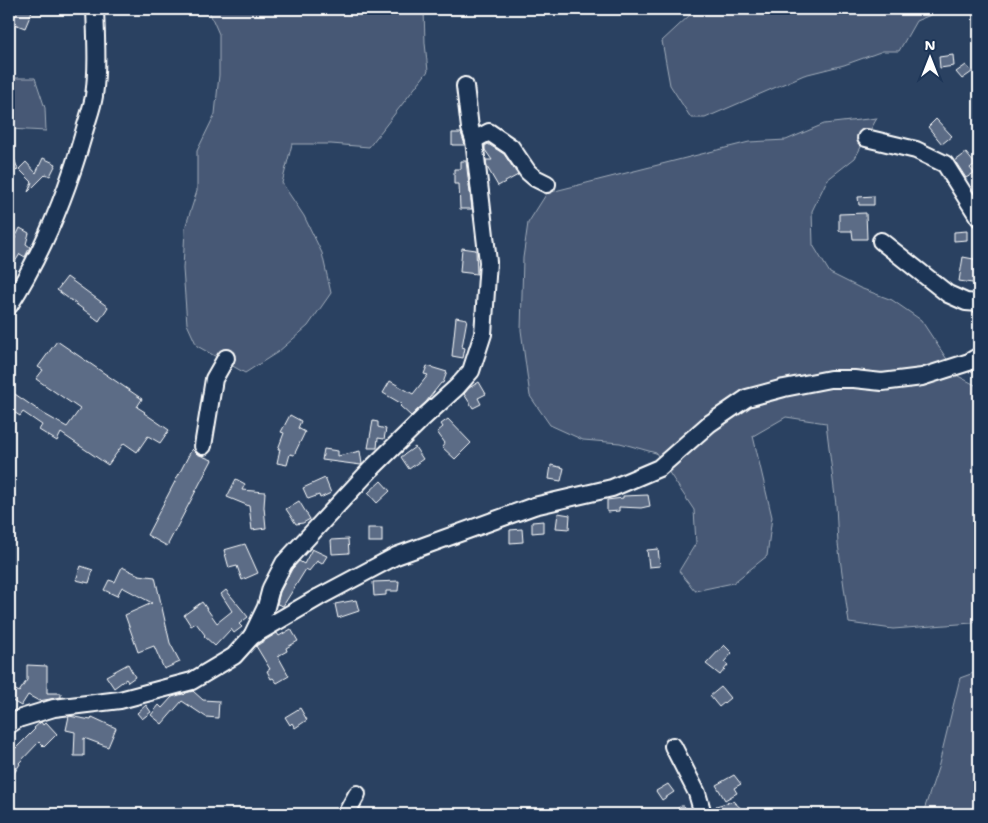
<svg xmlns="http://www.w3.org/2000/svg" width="988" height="823" font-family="'Shantell Sans',sans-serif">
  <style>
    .green { fill: #465975; stroke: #a2acba }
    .building { fill: #5b6c86; stroke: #fff }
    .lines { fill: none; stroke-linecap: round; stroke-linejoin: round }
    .minor-casing { stroke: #fff; stroke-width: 20 }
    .minor { stroke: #1d3557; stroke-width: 16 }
  </style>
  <rect width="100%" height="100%" fill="#2a4161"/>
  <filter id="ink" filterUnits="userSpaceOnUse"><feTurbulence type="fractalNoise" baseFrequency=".02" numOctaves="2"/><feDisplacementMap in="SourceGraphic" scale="10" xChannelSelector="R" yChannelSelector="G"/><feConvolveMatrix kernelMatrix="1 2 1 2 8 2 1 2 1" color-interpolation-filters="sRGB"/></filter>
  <g filter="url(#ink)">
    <!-- green -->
    <g class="green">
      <polygon points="208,9 424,9 425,43 428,71 369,147 331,144 292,144 282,183 304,216 322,253 331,293 308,326 278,352 245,373 197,346 187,324 183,269 185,228 197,191 197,151 215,114 219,75 219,34"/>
      <polygon points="719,9 945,9 916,21 899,51 883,51 844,65 804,75 705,118 691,118 670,85 662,41 691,14"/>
      <polygon points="9,78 35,78 45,108 46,131 9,129"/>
      <polygon points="877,118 855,158 827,180 812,211 813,245 830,273 860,288 892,300 921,320 958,376 979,387 979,618 972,623 893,629 849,623 838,544 836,505 826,423 786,417 753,436 772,517 767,556 733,583 695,591 679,571 696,543 694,510 656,453 620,443 583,440 550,425 530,396 521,330 523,258 528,223 547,193 749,142 786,140 824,124"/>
      <polygon points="979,671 979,814 924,814 925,807 938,768 960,678"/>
    </g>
    <!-- building -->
    <g class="building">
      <polygon points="9,9 33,9 25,28 9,22"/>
      <polygon points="953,55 954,66 940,68 939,57"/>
      <polygon points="966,65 972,72 962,79 956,72"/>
      <polygon points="936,119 952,136 942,144 928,127"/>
      <polygon points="452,133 461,133 465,145 452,145"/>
      <polygon points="488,144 504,154 518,175 498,186 487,167 486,160 492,160 485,150 485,146"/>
      <polygon points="10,146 18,170 9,173 9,147"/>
      <polygon points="966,153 975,164 970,168 974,173 966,178 955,161"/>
      <polygon points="43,158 56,164 50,176 46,174 28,192 32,182 19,169 26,162 36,173"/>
      <polygon points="461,161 466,161 472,209 460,209 459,184 454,184 454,169 461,169"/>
      <polygon points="874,196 874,205 859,205 858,197"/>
      <polygon points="866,213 867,239 853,239 852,231 839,231 839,214"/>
      <polygon points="20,228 29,233 26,244 30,247 25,257 20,254 9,271 9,251"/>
      <polygon points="967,231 967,240 954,241 954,232"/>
      <polygon points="462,248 476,250 477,274 460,272"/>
      <polygon points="963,257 979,260 978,274 979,274 979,284 959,281"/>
      <polygon points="67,277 108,307 99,321 57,290"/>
      <polygon points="456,317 467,319 462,347 465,348 463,358 452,356"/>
      <polygon points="57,341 142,399 137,407 145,412 144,413 169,430 160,443 148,436 137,452 124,443 108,465 61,433 57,441 39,430 42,425 23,412 20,416 9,409 9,390 44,414 67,427 80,409 36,379 43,370 38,367"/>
      <polygon points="427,366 447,372 443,383 441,383 426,402 411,416 400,406 402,404 383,393 390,381 413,394 428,375 424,374"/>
      <polygon points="479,382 486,394 478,398 481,404 473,408 464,394 469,388"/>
      <polygon points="290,415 301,421 298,428 305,432 294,455 290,454 287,465 277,463 280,449 278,449 284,433 281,432"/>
      <polygon points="448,419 471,443 455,459 442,447 445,443 437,432 443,427 441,424"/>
      <polygon points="373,421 378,422 378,427 386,429 384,439 378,438 377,448 368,448"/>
      <polygon points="415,447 423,459 409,469 401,457"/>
      <polygon points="192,449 197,454 212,460 167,546 147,535"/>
      <polygon points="324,449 338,451 338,456 360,451 362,464 361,465 322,460"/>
      <polygon points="551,465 564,468 561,481 549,479"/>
      <polygon points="325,478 331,493 320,498 319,495 308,499 303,488"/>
      <polygon points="236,479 245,484 242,490 265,492 264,507 266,528 252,530 249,506 227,497"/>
      <polygon points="381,481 390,491 377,503 368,493"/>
      <polygon points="648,495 650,506 641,508 619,507 619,511 607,512 607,500 623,498 623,496"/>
      <polygon points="299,501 310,519 303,523 296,524 286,509"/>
      <polygon points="558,513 570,515 569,529 556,528"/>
      <polygon points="543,521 543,532 532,533 532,522"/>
      <rect x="368" y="528" width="14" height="14"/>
      <polygon points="522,529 523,542 510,543 510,530"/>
      <polygon points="348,539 349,553 332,554 331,540"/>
      <polygon points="245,544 258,573 242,580 237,566 229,568 224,550"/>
      <polygon points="312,549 327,556 322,564 317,561 309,571 306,569 283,606 277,604 280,592 292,569 299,561 304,564"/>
      <polygon points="658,549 660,566 649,567 647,550"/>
      <polygon points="81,566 93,570 89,583 76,580"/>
      <polygon points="122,567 139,575 155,577 170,643 180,662 164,669 154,646 138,652 125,615 152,603 122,587 117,596 104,590 109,580 115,582"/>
      <polygon points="399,581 398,591 386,591 386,595 374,596 373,582"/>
      <polygon points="226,590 248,617 239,624 242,627 234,633 231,629 215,646 204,636 205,635 196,623 191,626 184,615 202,602 217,623 232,611 221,594"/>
      <polygon points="356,600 359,611 338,618 335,604"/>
      <polygon points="291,629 298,641 286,648 287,651 278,656 289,676 277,683 273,678 271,679 267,671 270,669 256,646 277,633 279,636"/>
      <polygon points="724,645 732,653 724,662 728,665 720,675 706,664"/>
      <polygon points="128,664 135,677 128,682 126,679 114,688 106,676"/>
      <polygon points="27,665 47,666 47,693 61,693 61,697 39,701 28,695 21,706 9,699 9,686 19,692 27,680"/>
      <polygon points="721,687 730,698 719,707 710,696"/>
      <polygon points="193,691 203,700 219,701 218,718 206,717 182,701 162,724 151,715 159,705 162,708 172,697 183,694 184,695 186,693"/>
      <polygon points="146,705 151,712 142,719 137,713"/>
      <polygon points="300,708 307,720 295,728 292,723 290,725 285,717"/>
      <polygon points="69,716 91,720 92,717 116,728 108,747 84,738 84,756 74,756 75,732 66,730"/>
      <polygon points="41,722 43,725 46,722 57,734 44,747 39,742 19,763 20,764 9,781 9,750 13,746 16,748 35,729 34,728"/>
      <polygon points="734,775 741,784 734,788 737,793 725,800 716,785"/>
      <polygon points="668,784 674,792 662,800 656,791"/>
      <polygon points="733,801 747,814 718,814 716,806"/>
      <polygon points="681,806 684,806 691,814 670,814"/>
    </g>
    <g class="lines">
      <!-- minor casing -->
      <g class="minor-casing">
        <g id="minor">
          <polyline points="866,138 916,150 945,164 979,218"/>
          <polyline points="474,140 489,132 511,147 528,172 535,178 547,184"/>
          <polyline points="881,241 948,294 966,302 979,303"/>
          <path d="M9,306c33,-52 57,-111 74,-170 3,-13 9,-27 11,-40 4,-29 2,-58 1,-87"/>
          <polyline points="203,446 214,379 226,358"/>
          <polyline points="252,636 266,607 271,588 284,563 371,469 423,418 457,387 471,371 483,334 488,262 474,140 470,128 465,86"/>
          <polyline points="9,725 18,719 54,708 120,700 192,681 234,656 252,636 319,597 396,556 534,506 612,488 659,468 709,424 747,398 784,388 830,379 854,379 882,382 922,377 969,362 979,356"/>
          <polyline points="673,746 697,793 703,814"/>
          <polyline points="346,814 357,794"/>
        </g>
      </g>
      <!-- minor -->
      <use href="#minor" class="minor"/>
    </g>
  </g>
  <!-- margin -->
  <rect width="988" height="823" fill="none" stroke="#1d3557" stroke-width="30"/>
  <rect x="15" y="15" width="958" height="793" fill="none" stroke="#fff" stroke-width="2" filter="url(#ink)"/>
  <!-- north arrow -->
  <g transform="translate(930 58)" stroke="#1d3557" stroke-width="4" paint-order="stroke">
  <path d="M0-4L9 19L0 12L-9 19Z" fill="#ffffff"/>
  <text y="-8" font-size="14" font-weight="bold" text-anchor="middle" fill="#ffffff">N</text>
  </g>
</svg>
